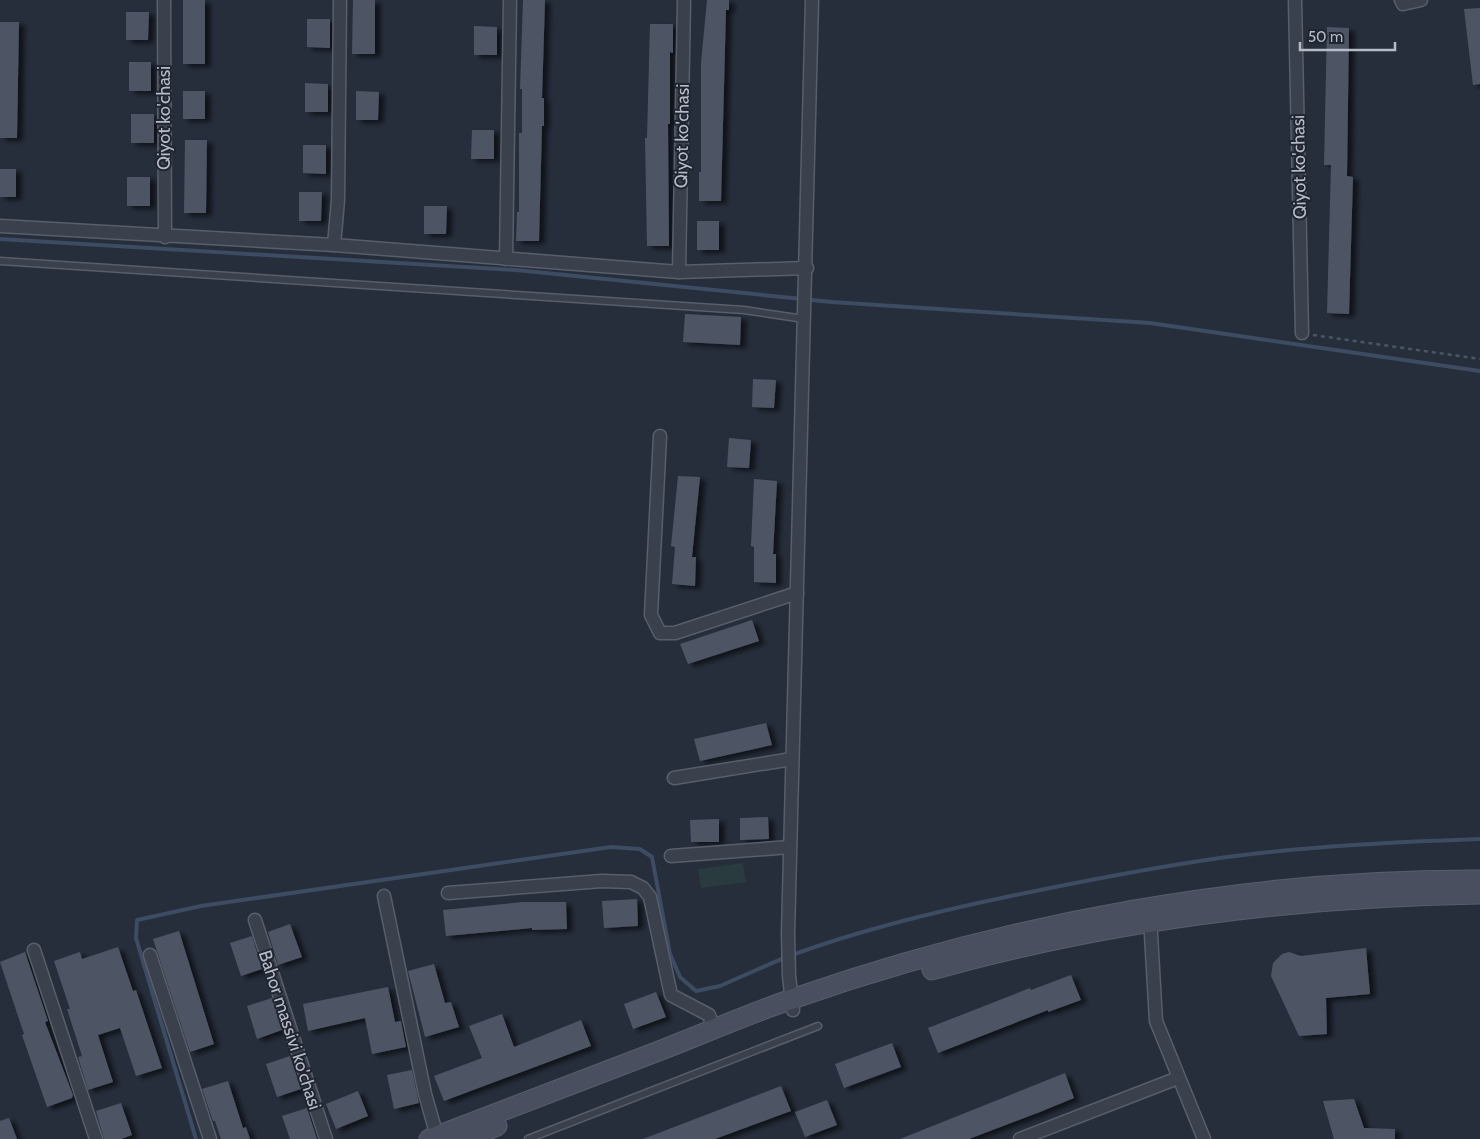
<svg xmlns="http://www.w3.org/2000/svg" width="1480" height="1139" font-family="Cabin,sans-serif">
  <style>
    .green { fill: #293b3e }
    .lines { fill: none; stroke-linecap: round; stroke-linejoin: round }
    .stream { stroke: #3d4b63; stroke-width: 4 }
    .building { fill: #4d5565; filter: url(#shadow) }
    .service-casing { stroke: #585e6a; stroke-width: 9 }
    .minor-casing { stroke: #585e6a; stroke-width: 15 }
    .secondary-casing { stroke: #585e6a; stroke-width: 21 }
    .path { stroke: #48585c; stroke-width: 2.5; stroke-dasharray: 4 4; stroke-linecap: butt }
    .service { stroke: #3a404c; stroke-width: 6 }
    .minor { stroke: #3a404c; stroke-width: 12 }
    .secondary { stroke: #494f5f; stroke-width: 19 }
    .labels { text-anchor: middle; stroke-width: 4; stroke-linejoin: round; paint-order: stroke }
    .street-label { font-size: 18px; fill: #b6bbc7; stroke: #1f2531 }
  </style>
  <defs>
    <filter id="shadow"><feDropShadow dx="5.5" dy="3" stdDeviation="2.5" flood-color="#0009"/></filter>
  </defs>
  <rect width="100%" height="100%" fill="#262e3c"/>
  <!-- green -->
  <polygon class="green" points="743,863 746,882 701,888 698,869"/>
  <g class="lines">
    <!-- stream -->
    <g class="stream">
      <polyline points="0,239 516,270 832,302 1150,323 1480,371"/>
      <path d="M792,955c71,-26 146,-44 219,-59 72,-15 144,-29 216,-39 84,-11 169,-15 253,-18"/>
      <polyline points="196,1139 136,938 137,920 201,906 611,847 640,849 652,857 670,954 680,977 696,991 720,986 786,957"/>
    </g>
  </g>
  <!-- building -->
  <g class="building">
    <rect x="183" y="0" width="22" height="64"/>
    <polygon points="353,0 375,0 375,54 352,54"/>
    <polygon points="523,0 545,0 542,98 544,98 544,126 542,126 539,241 516,241 517,212 519,212 519,133 522,133 522,89 520,89"/>
    <polygon points="707,0 729,0 729,10 726,10 721,201 699,201 699,172 701,172 701,63"/>
    <polygon points="1480,8 1480,84 1473,85 1464,9"/>
    <polygon points="126,12 149,12 148,40 126,40"/>
    <polygon points="307,19 330,19 330,48 307,47"/>
    <polygon points="0,22 19,22 17,138 0,138"/>
    <polygon points="650,24 673,24 673,53 670,52 670,124 668,124 669,246 647,246 645,138 647,138"/>
    <polygon points="474,26 497,27 497,55 474,55"/>
    <polygon points="1327,27 1349,28 1347,176 1353,177 1349,314 1327,313 1331,165 1324,165"/>
    <rect x="129" y="62" width="22" height="29"/>
    <polygon points="305,83 328,84 328,112 305,112"/>
    <rect x="183" y="91" width="22" height="28"/>
    <polygon points="356,91 379,92 378,120 356,120"/>
    <rect x="131" y="114" width="23" height="29"/>
    <polygon points="472,130 494,130 494,159 471,159"/>
    <polygon points="185,140 207,140 206,213 184,213"/>
    <polygon points="303,145 326,145 326,174 303,173"/>
    <rect x="0" y="169" width="16" height="28"/>
    <rect x="127" y="177" width="23" height="29"/>
    <polygon points="299,192 322,192 321,221 299,221"/>
    <polygon points="424,206 447,206 446,234 424,234"/>
    <rect x="697" y="221" width="22" height="29"/>
    <polygon points="685,314 741,317 740,345 683,342"/>
    <polygon points="753,379 776,380 774,408 752,407"/>
    <polygon points="729,438 751,440 749,468 727,467"/>
    <polygon points="678,476 700,477 692,557 696,557 695,586 672,584 675,547 671,546"/>
    <polygon points="754,479 777,481 773,554 776,554 776,583 754,582 754,547 751,546"/>
    <polygon points="752,620 759,641 688,664 680,644"/>
    <polygon points="766,723 772,745 700,761 694,739"/>
    <polygon points="768,817 769,839 740,840 740,818"/>
    <polygon points="719,819 719,842 691,842 690,820"/>
    <polygon points="637,899 638,926 604,928 602,901"/>
    <polygon points="523,902 566,902 567,929 532,930 532,928 446,936 443,910"/>
    <polygon points="290,924 302,957 278,965 268,932"/>
    <polygon points="179,931 214,1044 190,1052 153,939"/>
    <polygon points="252,936 262,969 241,976 230,943"/>
    <polygon points="118,947 133,991 136,990 162,1068 136,1076 120,1028 98,1035 113,1082 88,1090 78,1057 82,1056 67,1009 70,1009 54,961 80,952 82,959"/>
    <polygon points="1366,948 1370,994 1326,998 1327,1034 1299,1036 1271,976 1273,963 1282,954 1289,952 1301,956"/>
    <polygon points="25,952 48,1021 45,1022 73,1095 72,1098 47,1107 22,1035 24,1034 0,962"/>
    <polygon points="434,964 445,1003 451,1002 459,1027 425,1037 408,971"/>
    <polygon points="1071,975 1081,1000 1048,1012 1048,1010 938,1053 928,1028 1030,988 1031,990"/>
    <polygon points="388,987 395,1022 401,1021 406,1047 372,1054 365,1018 308,1031 303,1004"/>
    <polygon points="656,992 666,1017 633,1029 624,1004"/>
    <polygon points="272,998 282,1030 257,1039 247,1006"/>
    <polygon points="502,1014 514,1047 581,1020 591,1046 444,1101 434,1076 482,1058 469,1026"/>
    <polygon points="892,1043 901,1067 844,1088 835,1064"/>
    <polygon points="290,1056 301,1089 277,1097 266,1064"/>
    <polygon points="412,1070 419,1103 394,1109 387,1075"/>
    <polygon points="1065,1073 1074,1098 1040,1112 969,1139 900,1139"/>
    <polygon points="228,1081 243,1128 246,1127 250,1139 221,1139 215,1121 213,1121 202,1089"/>
    <polygon points="781,1086 791,1111 715,1139 643,1139"/>
    <polygon points="358,1091 368,1116 336,1129 326,1104"/>
    <polygon points="1354,1099 1364,1128 1395,1129 1395,1139 1334,1139 1323,1101"/>
    <polygon points="827,1100 837,1125 805,1137 795,1112"/>
    <polygon points="121,1103 132,1135 121,1139 104,1139 96,1111"/>
    <polygon points="307,1108 317,1139 290,1139 282,1116"/>
    <polygon points="9,1118 17,1139 0,1139 0,1121"/>
  </g>
  <g class="lines">
    <!-- service casing -->
    <g class="service-casing">
      <g id="service">
        <polyline points="0,261 744,310 804,319"/>
        <polyline points="528,1139 818,1026"/>
      </g>
    </g>
    <!-- minor casing -->
    <g class="minor-casing">
      <g id="minor">
        <polyline points="164,0 165,237"/>
        <polyline points="1295,0 1302,333"/>
        <polyline points="1401,0 1403,4 1421,0"/>
        <polyline points="0,226 334,245 679,272 807,268"/>
        <polyline points="334,245 338,200 340,0"/>
        <polyline points="506,259 510,0"/>
        <polyline points="679,272 684,0"/>
        <polyline points="660,436 651,615 660,633 675,633 797,593"/>
        <polyline points="674,778 792,759"/>
        <polyline points="671,856 790,847"/>
        <polyline points="448,893 602,881 631,882 643,888 650,897 671,995 709,1015 714,1030"/>
        <polyline points="384,896 425,1094 437,1136"/>
        <polyline points="1150,917 1156,1021 1204,1139"/>
        <polyline points="255,920 326,1139"/>
        <polyline points="34,950 96,1139"/>
        <polyline points="150,955 210,1139"/>
        <polyline points="793,1010 789,976 788,934 812,0"/>
        <polyline points="1020,1139 1178,1078"/>
      </g>
    </g>
    <!-- secondary casing -->
    <g class="secondary-casing">
      <g id="secondary">
        <path d="M932,970c178,-50 364,-73 548,-76"/>
        <path d="M429,1139c78,-30 157,-60 235,-90 43,-17 85,-35 128,-50 218,-76 456,-120 688,-119"/>
        <polyline points="466,1139 497,1126"/>
      </g>
    </g>
    <!-- path -->
    <polyline class="path" points="1313,335 1480,359"/>
    <!-- service -->
    <use href="#service" class="service"/>
    <!-- minor -->
    <use href="#minor" class="minor"/>
    <!-- secondary -->
    <use href="#secondary" class="secondary"/>
  </g>
  <g class="labels">
    <!-- street labels -->
    <g class="street-label">
      <text transform="translate(164 118) rotate(-90)" y="6">Qiyot ko'chasi</text>
      <text transform="translate(682 136) rotate(-89)" y="6">Qiyot ko'chasi</text>
      <text transform="translate(1299 167) rotate(-91)" y="6">Qiyot ko'chasi</text>
      <text transform="translate(290 1030) rotate(72)" y="6">Bahor massivi ko'chasi</text>
    </g>
  </g>
  <!-- scale -->
  <path d="M1300 42v8h95v-8" fill="none" stroke="#b6bbc7" stroke-width="2.5"/>
  <text x="1308" y="42" font-size="15" fill="#b6bbc7" stroke="#1f2531" stroke-width="4" paint-order="stroke">50 m</text>
</svg>
